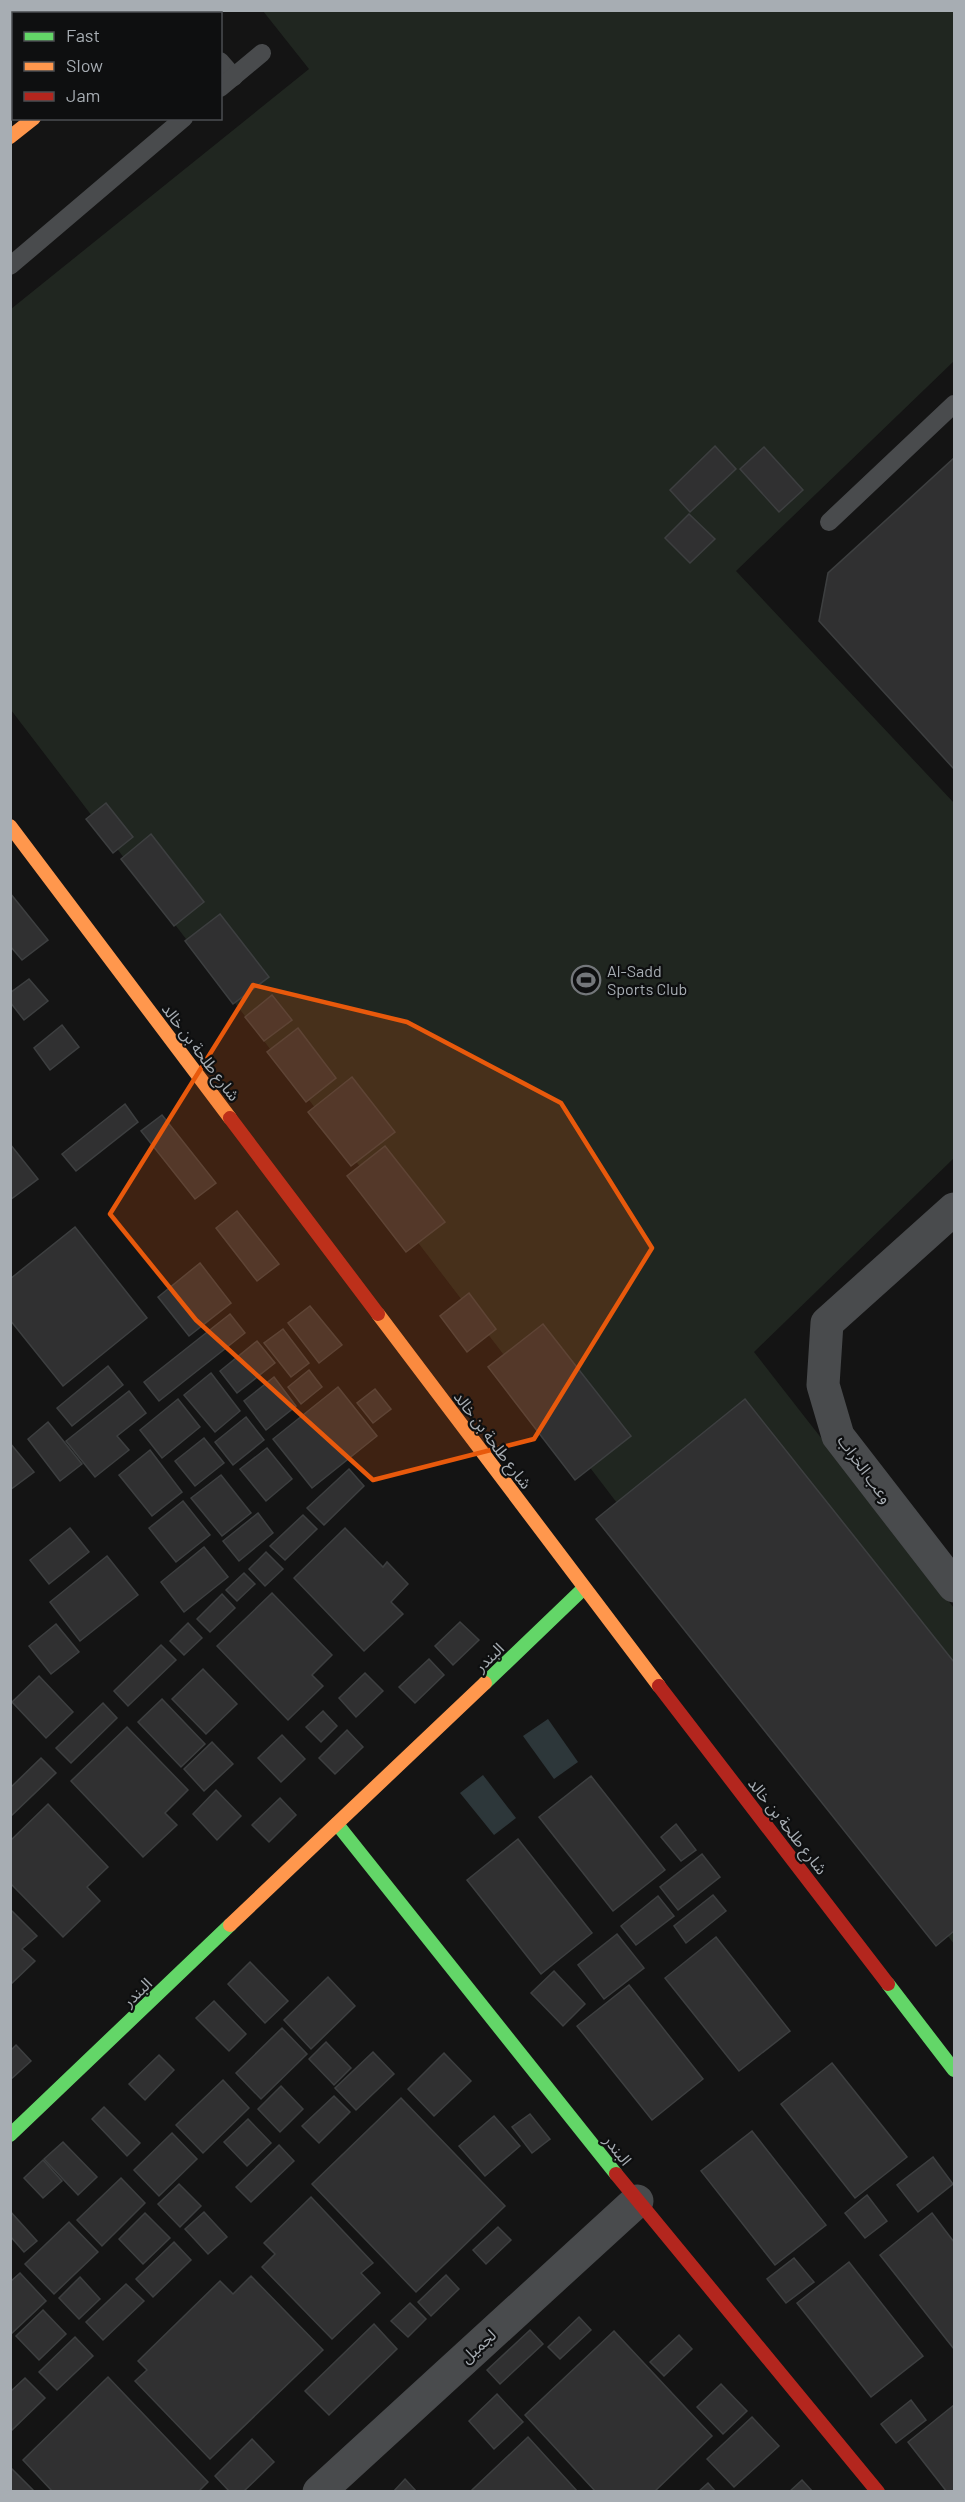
<svg xmlns="http://www.w3.org/2000/svg" width="965" height="2502" font-family="Barlow,'Noto Sans Arabic',sans-serif">
  <style>
    .green { fill: #202620 }
    .water { fill: #2d373a }
    .building { fill: #303031; stroke: #3d3f40; stroke-width: 1.5 }
    .lines { fill: none; stroke-linecap: round; stroke-linejoin: round }
    .lane { stroke: #494b4d; stroke-width: 18 }
    .street { stroke: #494b4d; stroke-width: 33 }
    .fast { stroke: #63d668; stroke-width: 14 }
    .slow { stroke: #ff974d; stroke-width: 14 }
    .jam { stroke: #b3261e; stroke-width: 14 }
    .marked { fill: #e8590c; fill-opacity: 0.2; stroke: #e8590c; stroke-width: 4.5; stroke-linejoin: round }
    .labels { text-anchor: middle; stroke-width: 4.5; stroke-linejoin: round; paint-order: stroke }
    .poi-label { font-size: 16px; fill: #a7adb3; stroke: #0e0f10; text-anchor: start }
    .street-label { font-size: 16px; fill: #a7adb3; stroke: #0e0f10 }
  </style>
  <rect width="100%" height="100%" fill="#141414"/>
  <!-- green -->
  <polygon class="green" points="263,11 954,11 954,361 736,571 954,803 954,1158 754,1352 954,1608 954,1944 11,710 11,309 309,69"/>
  <!-- water -->
  <g class="water">
    <polygon points="548,1719 578,1762 554,1779 523,1736"/>
    <polygon points="483,1775 516,1818 494,1835 460,1793"/>
  </g>
  <!-- building -->
  <g class="building">
    <polygon points="715,446 736,469 690,512 670,490"/>
    <polygon points="764,447 803,490 779,512 740,469"/>
    <polygon points="954,458 954,769 819,621 828,573"/>
    <polygon points="689,514 715,539 690,563 665,538"/>
    <polygon points="106,803 133,837 113,853 86,819"/>
    <polygon points="151,834 204,902 174,926 121,859"/>
    <polygon points="10,893 48,940 22,960 10,946"/>
    <polygon points="220,914 269,977 233,1004 185,941"/>
    <polygon points="29,979 48,1001 24,1020 10,1002 10,993"/>
    <polygon points="272,995 292,1020 264,1041 245,1017"/>
    <polygon points="62,1025 79,1047 50,1070 34,1048"/>
    <polygon points="298,1028 336,1078 306,1102 267,1052"/>
    <polygon points="352,1077 395,1132 351,1166 308,1112"/>
    <polygon points="125,1104 138,1122 76,1171 62,1154"/>
    <polygon points="162,1115 216,1183 195,1199 141,1131"/>
    <polygon points="10,1144 38,1179 10,1200"/>
    <polygon points="385,1146 445,1222 406,1252 347,1176"/>
    <polygon points="237,1211 279,1264 257,1281 216,1228"/>
    <polygon points="75,1227 147,1318 63,1386 10,1320 10,1279"/>
    <polygon points="200,1263 231,1303 189,1336 158,1297"/>
    <polygon points="469,1293 496,1329 467,1352 440,1316"/>
    <polygon points="310,1306 342,1345 319,1363 288,1323"/>
    <polygon points="230,1314 245,1333 159,1401 144,1382"/>
    <polygon points="543,1324 631,1436 575,1480 488,1367"/>
    <polygon points="283,1329 309,1363 291,1377 264,1343"/>
    <polygon points="257,1341 275,1363 237,1393 220,1371"/>
    <polygon points="108,1366 123,1385 72,1426 57,1408"/>
    <polygon points="309,1370 322,1387 301,1404 288,1387"/>
    <polygon points="211,1373 240,1411 215,1432 184,1395"/>
    <polygon points="274,1377 296,1406 266,1430 244,1401"/>
    <polygon points="338,1387 377,1436 312,1488 273,1439"/>
    <polygon points="375,1389 391,1409 373,1423 357,1403"/>
    <polygon points="129,1391 146,1413 117,1436 129,1450 95,1477 66,1441"/>
    <polygon points="178,1399 200,1427 162,1458 140,1430"/>
    <polygon points="745,1399 954,1662 954,1931 936,1946 596,1519"/>
    <polygon points="246,1417 264,1440 233,1465 215,1442"/>
    <polygon points="48,1422 82,1464 60,1481 28,1439"/>
    <polygon points="204,1438 224,1463 195,1486 175,1461"/>
    <polygon points="10,1443 34,1472 10,1490"/>
    <polygon points="267,1448 292,1479 266,1501 240,1469"/>
    <polygon points="150,1450 182,1492 152,1516 119,1475"/>
    <polygon points="349,1469 364,1486 324,1525 307,1508"/>
    <polygon points="221,1475 251,1513 222,1536 191,1498"/>
    <polygon points="183,1501 210,1535 176,1562 149,1528"/>
    <polygon points="258,1513 273,1533 239,1561 223,1541"/>
    <polygon points="303,1515 317,1529 285,1560 270,1546"/>
    <polygon points="70,1528 89,1552 49,1584 30,1560"/>
    <polygon points="345,1528 383,1567 387,1562 408,1584 391,1602 403,1614 364,1651 294,1578"/>
    <polygon points="204,1547 228,1577 184,1612 161,1582"/>
    <polygon points="266,1552 283,1569 265,1586 249,1569"/>
    <polygon points="107,1556 138,1595 80,1641 50,1602"/>
    <polygon points="244,1573 255,1584 237,1601 226,1590"/>
    <polygon points="272,1593 332,1655 312,1675 323,1686 288,1720 217,1646"/>
    <polygon points="222,1594 235,1608 210,1632 197,1619"/>
    <polygon points="460,1622 479,1640 453,1665 435,1646"/>
    <polygon points="188,1623 202,1638 184,1655 170,1641"/>
    <polygon points="56,1624 79,1652 51,1674 29,1646"/>
    <polygon points="161,1645 176,1660 128,1706 114,1691"/>
    <polygon points="429,1659 444,1675 415,1703 399,1687"/>
    <polygon points="203,1669 237,1704 206,1734 172,1699"/>
    <polygon points="365,1673 383,1691 356,1717 339,1698"/>
    <polygon points="39,1676 73,1712 46,1738 12,1702"/>
    <polygon points="162,1699 205,1744 181,1767 138,1722"/>
    <polygon points="103,1703 117,1718 71,1763 56,1748"/>
    <polygon points="323,1711 337,1726 321,1742 306,1727"/>
    <polygon points="127,1727 188,1790 165,1813 177,1825 143,1857 71,1781"/>
    <polygon points="347,1730 363,1747 335,1774 319,1758"/>
    <polygon points="282,1735 305,1759 281,1782 258,1758"/>
    <polygon points="212,1742 233,1764 204,1791 184,1769"/>
    <polygon points="41,1758 56,1773 10,1817 10,1788"/>
    <polygon points="591,1776 665,1870 613,1911 539,1817"/>
    <polygon points="216,1790 241,1816 217,1840 193,1814"/>
    <polygon points="280,1798 296,1815 269,1842 252,1825"/>
    <polygon points="48,1804 108,1867 87,1887 100,1901 63,1937 10,1883 10,1841"/>
    <polygon points="676,1824 696,1850 681,1861 661,1837"/>
    <polygon points="518,1839 592,1933 541,1974 467,1880"/>
    <polygon points="702,1854 720,1877 678,1910 660,1887"/>
    <polygon points="713,1895 726,1911 686,1943 674,1926"/>
    <polygon points="658,1896 674,1916 636,1945 621,1926"/>
    <polygon points="10,1909 37,1936 22,1949 35,1961 10,1985"/>
    <polygon points="617,1934 644,1968 604,1999 578,1965"/>
    <polygon points="716,1937 790,2031 739,2071 665,1978"/>
    <polygon points="250,1962 288,2001 265,2023 228,1984"/>
    <polygon points="554,1971 585,2004 563,2026 531,1993"/>
    <polygon points="328,1977 355,2006 311,2049 284,2020"/>
    <polygon points="629,1985 703,2079 652,2120 577,2026"/>
    <polygon points="214,2001 246,2034 229,2051 196,2018"/>
    <polygon points="282,2028 307,2054 261,2099 236,2073"/>
    <polygon points="326,2042 351,2068 334,2085 309,2059"/>
    <polygon points="16,2045 31,2061 10,2080 10,2051"/>
    <polygon points="373,2052 394,2074 356,2110 335,2088"/>
    <polygon points="444,2053 471,2081 434,2116 408,2089"/>
    <polygon points="159,2055 174,2070 145,2100 129,2084"/>
    <polygon points="832,2063 907,2157 855,2198 781,2104"/>
    <polygon points="223,2080 249,2108 203,2153 176,2125"/>
    <polygon points="281,2086 303,2109 280,2132 258,2109"/>
    <polygon points="334,2096 350,2112 319,2143 302,2126"/>
    <polygon points="401,2098 505,2206 416,2292 312,2184"/>
    <polygon points="104,2107 140,2143 127,2156 92,2119"/>
    <polygon points="530,2114 550,2139 532,2153 512,2127"/>
    <polygon points="494,2116 520,2146 485,2176 459,2146"/>
    <polygon points="248,2119 271,2143 247,2166 224,2142"/>
    <polygon points="752,2131 826,2225 775,2265 701,2171"/>
    <polygon points="172,2133 197,2159 159,2196 134,2170"/>
    <polygon points="63,2142 97,2177 78,2195 44,2159"/>
    <polygon points="279,2145 294,2161 251,2202 236,2187"/>
    <polygon points="933,2157 953,2184 918,2212 897,2185"/>
    <polygon points="43,2160 62,2181 43,2198 24,2178"/>
    <polygon points="121,2178 145,2203 102,2246 77,2220"/>
    <polygon points="179,2184 201,2206 180,2227 158,2204"/>
    <polygon points="867,2195 887,2221 865,2238 845,2213"/>
    <polygon points="311,2197 373,2263 361,2273 380,2293 332,2339 262,2267 275,2254 264,2243"/>
    <polygon points="10,2211 37,2241 24,2252 10,2236"/>
    <polygon points="204,2212 227,2237 208,2254 185,2229"/>
    <polygon points="145,2213 170,2238 143,2264 119,2239"/>
    <polygon points="932,2213 954,2242 954,2349 880,2255"/>
    <polygon points="69,2222 98,2252 54,2294 25,2264"/>
    <polygon points="498,2227 511,2240 486,2264 473,2250"/>
    <polygon points="174,2242 191,2260 153,2297 136,2279"/>
    <polygon points="794,2258 814,2282 786,2303 767,2279"/>
    <polygon points="849,2262 923,2356 871,2397 797,2303"/>
    <polygon points="20,2273 46,2301 10,2335 10,2282"/>
    <polygon points="446,2275 459,2289 431,2316 418,2302"/>
    <polygon points="251,2276 323,2350 210,2459 135,2381 147,2370 138,2361 220,2281 233,2294"/>
    <polygon points="80,2277 100,2299 79,2319 59,2298"/>
    <polygon points="126,2284 144,2301 103,2340 86,2322"/>
    <polygon points="410,2303 426,2319 408,2337 391,2321"/>
    <polygon points="43,2310 66,2334 39,2360 16,2336"/>
    <polygon points="579,2317 591,2330 560,2359 548,2347"/>
    <polygon points="374,2324 397,2349 329,2415 305,2391"/>
    <polygon points="530,2330 543,2344 500,2384 487,2370"/>
    <polygon points="614,2331 712,2436 654,2492 596,2492 525,2415"/>
    <polygon points="679,2335 692,2349 664,2376 650,2362"/>
    <polygon points="75,2337 93,2356 57,2390 39,2372"/>
    <polygon points="108,2377 208,2482 198,2492 53,2492 23,2460"/>
    <polygon points="25,2378 45,2398 10,2432 10,2392"/>
    <polygon points="721,2384 747,2411 723,2434 697,2407"/>
    <polygon points="497,2394 523,2422 494,2449 469,2421"/>
    <polygon points="911,2400 926,2420 896,2443 881,2424"/>
    <polygon points="954,2405 954,2492 947,2492 908,2442"/>
    <polygon points="752,2417 779,2446 734,2487 707,2459"/>
    <polygon points="528,2437 578,2492 473,2492 472,2490"/>
    <polygon points="252,2439 274,2462 243,2492 230,2492 215,2476"/>
    <polygon points="10,2467 33,2490 32,2492 10,2492"/>
    <polygon points="405,2479 417,2492 393,2492"/>
    <polygon points="802,2480 813,2492 789,2492"/>
    <polygon points="708,2483 716,2492 698,2492"/>
  </g>
  <g class="lines">
    <!-- lane -->
    <g class="lane">
      <polyline points="220,61 234,77"/>
      <polyline points="220,88 262,53"/>
      <polyline points="10,266 184,118"/>
      <polyline points="829,522 954,404"/>
    </g>
    <!-- street -->
    <g class="street">
      <polyline points="954,1209 827,1323 823,1385 838,1436 954,1586"/>
      <polyline points="319,2492 637,2201"/>
    </g>
    <!-- fast -->
    <g class="fast">
      <polyline points="107,14 111,10"/>
      <polyline points="485,1683 584,1588"/>
      <polyline points="337,1824 616,2174"/>
      <polyline points="888,1984 954,2070"/>
      <polyline points="10,2135 230,1925"/>
    </g>
    <!-- slow -->
    <g class="slow">
      <polyline points="10,137 34,118"/>
      <polyline points="10,826 230,1118"/>
      <polyline points="378,1314 659,1686"/>
      <polyline points="230,1925 485,1683"/>
    </g>
    <!-- jam -->
    <g class="jam">
      <polyline points="179,14 183,10"/>
      <polyline points="10,88 14,86"/>
      <polyline points="230,1118 378,1314"/>
      <polyline points="659,1686 888,1984"/>
      <polyline points="616,2174 878,2492"/>
    </g>
  </g>
  <!-- marked area -->
  <path class="marked" d="M253,985l154,37 154,81 91,145 -118,191 -161,41 -177,-160 -86,-106z"/>
  <!-- icons -->
  <defs>
    <g id="stadium-ring" transform="scale(1.5)"><circle r="9.5" fill="#0e0f10" stroke="#74777b" stroke-width="1.5"/><path d="M0-5a6.5 5 0 1 0 0 10a6.5 5 0 1 0 0-10ZM-3.5-1.8h7v3.6h-7Z" fill="#74777b"/></g>
  </defs>
  <g fill-rule="evenodd">
    <use href="#stadium-ring" x="586" y="980"/>
  </g>
  <g class="labels">
    <!-- poi labels -->
    <g class="poi-label">
      <text x="607" y="977">Al-Sadd<tspan x="607" dy="18">Sports Club</tspan></text>
    </g>
    <!-- street labels -->
    <g class="street-label">
      <text transform="translate(201 1052) rotate(53)" y="6">شارع طلحة بن خالد</text>
      <text transform="translate(493 1440) rotate(53)" y="6">شارع طلحة بن خالد</text>
      <text transform="translate(865 1469) rotate(54)" y="6">وعب الخراب</text>
      <text transform="translate(489 1657) rotate(-44)" y="6">البندر</text>
      <text transform="translate(788 1826) rotate(52)" y="6">شارع طلحة بن خالد</text>
      <text transform="translate(137 1992) rotate(-44)" y="6">البندر</text>
      <text transform="translate(618 2150) rotate(52)" y="6">البندر</text>
      <text transform="translate(478 2346) rotate(-42)" y="6">لجميل</text>
    </g>
  </g>
  <!-- border -->
  <rect width="965" height="2502" fill="none" stroke="#a7adb3" stroke-width="24"/>
  <!-- legend -->
  <rect x="12" y="12" width="210" height="108" fill="#0e0f10" stroke="#4b4e51" stroke-width="1.5"/>
  <rect x="24" y="32" width="30" height="9" fill="#63d668" stroke="#4b4e51" stroke-width="1.5"/>
  <text x="66" y="42" font-size="18" fill="#a7adb3">Fast</text>
  <rect x="24" y="62" width="30" height="9" fill="#ff974d" stroke="#4b4e51" stroke-width="1.5"/>
  <text x="66" y="72" font-size="18" fill="#a7adb3">Slow</text>
  <rect x="24" y="92" width="30" height="9" fill="#b3261e" stroke="#4b4e51" stroke-width="1.5"/>
  <text x="66" y="102" font-size="18" fill="#a7adb3">Jam</text>
</svg>
